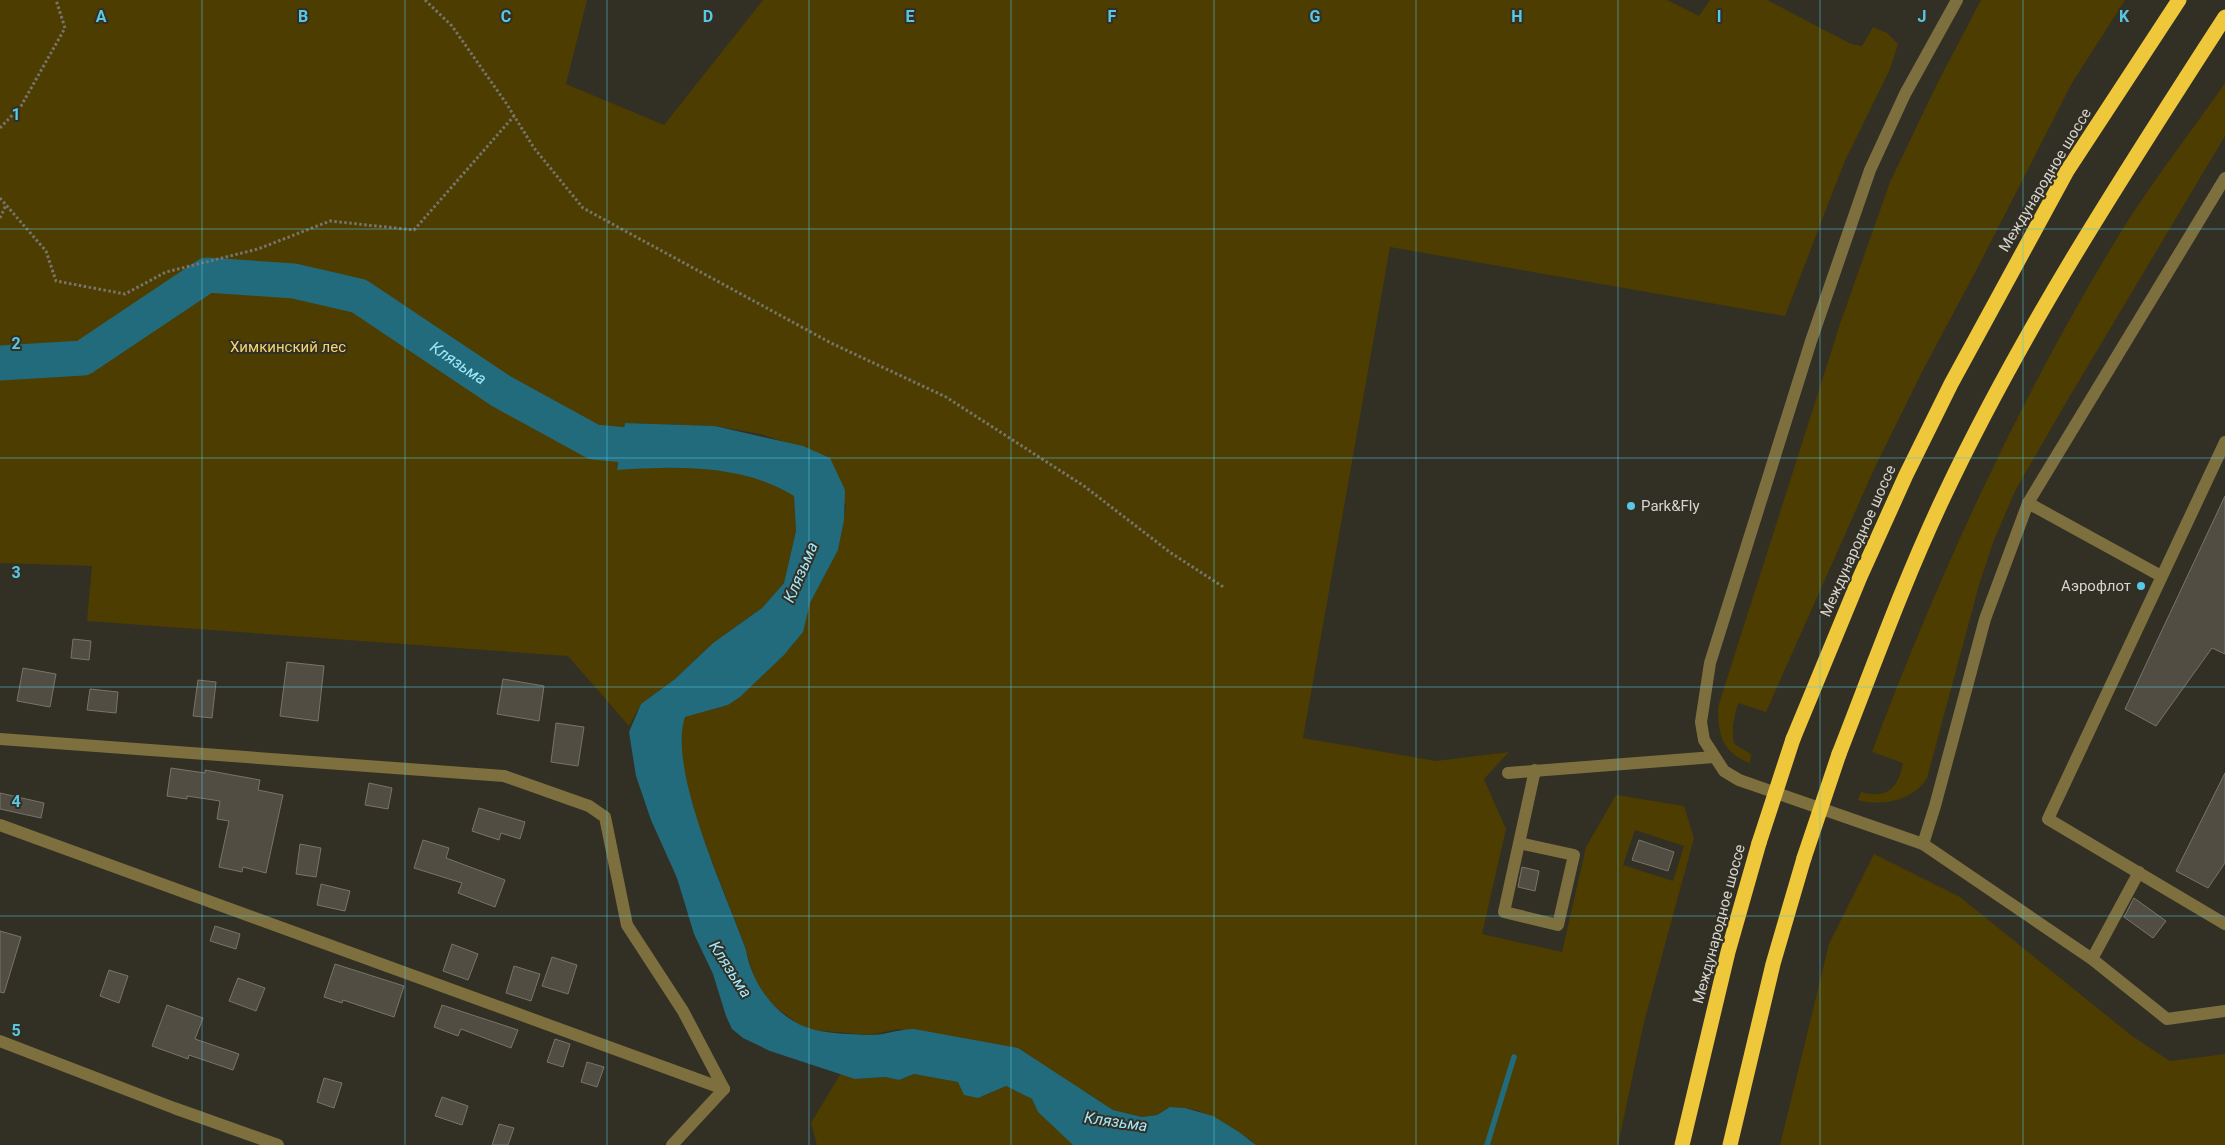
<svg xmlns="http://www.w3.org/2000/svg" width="2225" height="1145" font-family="Roboto,sans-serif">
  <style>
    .green { fill: #4d3d00; fill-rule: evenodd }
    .water { fill: #216b7d }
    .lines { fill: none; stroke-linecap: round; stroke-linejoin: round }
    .stream { stroke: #216b7d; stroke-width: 5.5 }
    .river { stroke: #216b7d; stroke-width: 35 }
    .building { fill: #514d43; stroke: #777468 }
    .path { stroke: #77746c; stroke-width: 3; stroke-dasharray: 2.5 2.5; stroke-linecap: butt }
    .minor { stroke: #7e6f3f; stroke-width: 12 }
    .highway { stroke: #eec73b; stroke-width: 15 }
    .highway-bridge { stroke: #eec73b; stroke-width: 15 }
    .grid { fill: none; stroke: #59c8e4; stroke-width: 1; stroke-opacity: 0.55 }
    .poi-dot { fill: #59c8e4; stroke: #322f25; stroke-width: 2 }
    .labels { text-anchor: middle; stroke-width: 4; stroke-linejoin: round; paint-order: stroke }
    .street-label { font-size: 15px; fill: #d7d5cf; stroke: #322f25 }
    .park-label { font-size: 15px; fill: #f4d570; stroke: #322f25 }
    .poi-label { font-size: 15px; fill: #d7d5cf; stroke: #322f25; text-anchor: start }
    .water-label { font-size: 16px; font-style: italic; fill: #a2e8fc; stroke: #322f25 }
    .grid-label { font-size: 16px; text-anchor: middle; font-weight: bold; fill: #59c8e4; stroke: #322f25; stroke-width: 4; stroke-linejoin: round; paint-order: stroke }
  </style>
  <rect width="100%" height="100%" fill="#322f25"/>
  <!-- green -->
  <g class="green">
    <path d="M0,0h587l-21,84 98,41 99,-125h904l32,16 11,-16h57l84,44 11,2 11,-19 14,6 11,11 -8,25 -46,94 -59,153 -395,-69 -87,491 133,23 73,-9 -25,27 22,50 -24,105 80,18 24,-105 30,-52 68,11 10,32 -50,184 -26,123h-362l-5,-5 -52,-29 -14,-3 -15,-1 -13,8 -15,2 -29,-7 -26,-17 -98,-50 -90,-14 -29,6 -58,-5 -14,-6 -29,-22 -15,-25 -8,-27c-23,-66 -57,-133 -66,-203 -1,-10 1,-20 4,-30l44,-12 12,-8 54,-53 16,-41 28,-53 8,-45 -58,-62 -28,-9 -45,-8 -90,-3 -8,46c42,-2 115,-4 154,13 8,3 15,9 23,13l2,36 -12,52 -22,25 -49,35 -38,36 -34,25 -12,22 -61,-70 -481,-35 5,-55 -92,-3zM1635,830l49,16 -11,35 -50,-16z"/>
    <path d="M1981,0h144l-53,83 -95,186 -54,101 -47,95 -110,247 -28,-9c-4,14 -7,26 -4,41l17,10 -1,9c-28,-10 -32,-29 -32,-56l122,-383 50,-142 47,-98z"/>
    <path d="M2225,83v53l-161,270 -49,85 -21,49 -15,45 -52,193c-13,22 -45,29 -69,22l3,-8c26,7 37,-3 42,-29l-31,-11c68,-181 149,-357 250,-522 32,-51 69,-98 103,-147z"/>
    <polygon points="1874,854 1960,897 2132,1036 2170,1061 2225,1054 2225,1145 1780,1145 1829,944"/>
    <polygon points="841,1073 855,1079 885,1077 899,1080 914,1074 928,1076 958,1082 978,1098 1006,1086 1032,1099 1038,1112 1074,1145 817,1145 811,1123"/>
  </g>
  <!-- water -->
  <path class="water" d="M625,423l90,3 88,20 27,12 15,32 -1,30 -6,30 -28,53 -7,29 -19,23 -44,42 -12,8 -43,12c-18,53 42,178 61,233 6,35 32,71 69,80 17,4 36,4 53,5 14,1 30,-6 46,-6l104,19 95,62 29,7 15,-2 13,-8 15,1 28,8 26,16 17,13h-183l-35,-33 -6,-13 -26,-13 -28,12 -14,-3 -6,-13 -44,-8 -15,6 -14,-3 -30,2 -85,-28 -27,-13 -11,-9 -6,-13 -13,-42 -19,-40 -17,-56 -26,-58 -15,-44 -7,-44 12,-28 34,-25 38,-36 49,-35 22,-25 12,-52 -2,-35c-51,-32 -119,-30 -177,-26z"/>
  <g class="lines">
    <!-- stream -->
    <polyline class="stream" points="1487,1145 1514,1057"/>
    <!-- river -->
    <path class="river" id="s1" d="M0,363l83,-5 124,-83 87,6 65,15 142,95 93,51 75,7"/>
  </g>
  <!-- building -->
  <g class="building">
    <polygon points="2225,496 2225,654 2212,648 2156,726 2125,709"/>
    <polygon points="73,639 91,641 89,660 71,658"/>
    <polygon points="287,662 324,666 318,721 280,716"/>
    <polygon points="23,668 56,674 50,707 17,701"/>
    <polygon points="503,679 544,686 539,721 497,714"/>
    <polygon points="198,680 216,682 212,718 193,716"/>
    <polygon points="90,689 118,692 116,713 87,710"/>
    <polygon points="556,723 584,727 578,766 551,762"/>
    <polygon points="171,768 205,773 205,770 260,780 258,790 283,795 266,873 243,867 242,872 219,867 229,821 217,819 220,801 187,796 187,799 167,796"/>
    <polygon points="2225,773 2225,863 2208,888 2176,871"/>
    <polygon points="369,783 392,788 388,809 365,805"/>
    <polygon points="0,793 44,803 41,818 0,809"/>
    <polygon points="479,808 525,822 520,839 501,833 499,840 472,831"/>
    <polygon points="423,840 449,848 446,858 505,880 495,907 458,893 462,883 414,868"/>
    <polygon points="1639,840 1674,852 1668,871 1632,860"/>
    <polygon points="300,844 321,848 316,877 296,874"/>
    <polygon points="1522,867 1539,871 1535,891 1518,887"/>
    <polygon points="321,884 350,891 345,911 317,905"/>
    <polygon points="2134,898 2166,921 2153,938 2124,917"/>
    <polygon points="215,926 240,934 236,949 210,941"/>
    <polygon points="0,931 21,937 4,993 0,992"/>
    <polygon points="452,944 478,954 468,980 443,971"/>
    <polygon points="552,957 577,965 568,994 542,986"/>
    <polygon points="335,964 404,986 394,1017 343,1000 342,1003 324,997"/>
    <polygon points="514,966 540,974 531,1001 506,993"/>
    <polygon points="109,970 128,976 119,1003 100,996"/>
    <polygon points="238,978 265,988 256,1011 229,1001"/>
    <polygon points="167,1005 203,1018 195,1039 239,1054 233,1070 189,1055 188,1059 152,1046"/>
    <polygon points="442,1005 518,1030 511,1048 461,1029 458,1036 434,1027"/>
    <polygon points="555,1039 570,1044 563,1067 547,1062"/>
    <polygon points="587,1062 604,1067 597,1087 581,1082"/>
    <polygon points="324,1078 342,1083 334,1108 317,1102"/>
    <polygon points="442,1097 468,1106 462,1125 435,1116"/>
    <polygon points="499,1124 514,1128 508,1145 492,1145"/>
  </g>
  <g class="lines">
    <!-- path -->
    <g class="path">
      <polyline points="425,0 452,26 506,103 534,148 583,208 831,343 946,397 1084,486 1171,553 1225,588"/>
      <polyline points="0,128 21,106 65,28 56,0"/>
      <polyline points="0,198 46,251 56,281 125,294 166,272 258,249 330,221 414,230 514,116"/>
      <polyline points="0,218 6,205"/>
    </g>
    <!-- minor -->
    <g class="minor">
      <polyline points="1957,0 1905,94 1870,170 1811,341 1710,663 1701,722 1704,740 1724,771 1739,780 1923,844 2092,959 2167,1019 2225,1011"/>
      <polyline points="2225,442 2048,819 2225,924"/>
      <polyline points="2028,503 2161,576"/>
      <polyline points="0,739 504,776 589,806 605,817 627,925 683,1011 724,1089"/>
      <polyline points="1508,773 1714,757"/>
      <polyline points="0,825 724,1089"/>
      <polyline points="1519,843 1574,855 1558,925 1504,912 1535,770"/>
      <polyline points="1923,844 1935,806 1985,619 2028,503 2225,178"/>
      <polyline points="2092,959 2139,872"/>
      <polyline points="0,1041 174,1108 278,1145"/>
      <polyline points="672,1145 724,1089"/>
    </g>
    <!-- highway -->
    <g class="highway">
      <polyline points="1793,739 1860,577 1906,475 1951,384 2067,171 2179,0"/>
      <path d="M1839,754c34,-87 66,-176 106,-260 79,-167 180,-322 280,-477"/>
      <polyline points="1682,1145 1728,952 1759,843"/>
      <polyline points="1730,1145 1773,964 1804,858"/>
    </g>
    <!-- highway-bridge -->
    <g class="highway-bridge">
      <polyline points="1759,843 1793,739"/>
      <polyline points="1804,858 1839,754"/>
    </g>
  </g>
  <!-- grid -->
  <path class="grid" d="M202,0v1145M405,0v1145M607,0v1145M809,0v1145M1011,0v1145M1214,0v1145M1416,0v1145M1618,0v1145M1820,0v1145M2023,0v1145M0,229h2225M0,458h2225M0,687h2225M0,916h2225"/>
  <!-- markers -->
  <g class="poi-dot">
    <circle cx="1631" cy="506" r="5"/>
    <circle cx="2141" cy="586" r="5"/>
  </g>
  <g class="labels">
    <!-- street labels -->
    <g class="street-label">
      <text transform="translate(2045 180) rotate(-59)" y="5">Международное шоссе</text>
      <text transform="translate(1858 541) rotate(-66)" y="5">Международное шоссе</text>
      <text transform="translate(1719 924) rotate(-75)" y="5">Международное шоссе</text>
    </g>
    <!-- park labels -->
    <g class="park-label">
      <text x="288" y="352">Химкинский лес</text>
    </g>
    <!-- poi labels -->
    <g class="poi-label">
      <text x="1641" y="511">Park&amp;Fly</text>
      <text x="2131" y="591" text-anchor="end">Аэрофлот</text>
    </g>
    <!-- water labels -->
    <g class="water-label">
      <text dy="6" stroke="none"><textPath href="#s1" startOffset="506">Клязьма</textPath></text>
      <text transform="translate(800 572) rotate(-67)" y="6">Клязьма</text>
      <text transform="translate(731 969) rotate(57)" y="6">Клязьма</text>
      <text transform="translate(1116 1121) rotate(8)" y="6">Клязьма</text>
    </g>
  </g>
  <g class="grid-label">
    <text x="101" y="22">A</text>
    <text x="303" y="22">B</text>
    <text x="506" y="22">C</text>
    <text x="708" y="22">D</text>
    <text x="910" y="22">E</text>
    <text x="1112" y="22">F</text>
    <text x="1315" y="22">G</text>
    <text x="1517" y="22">H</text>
    <text x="1719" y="22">I</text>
    <text x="1922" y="22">J</text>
    <text x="2124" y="22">K</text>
    <text x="16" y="120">1</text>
    <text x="16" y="349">2</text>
    <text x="16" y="578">3</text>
    <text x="16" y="807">4</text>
    <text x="16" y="1036">5</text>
  </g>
</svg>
